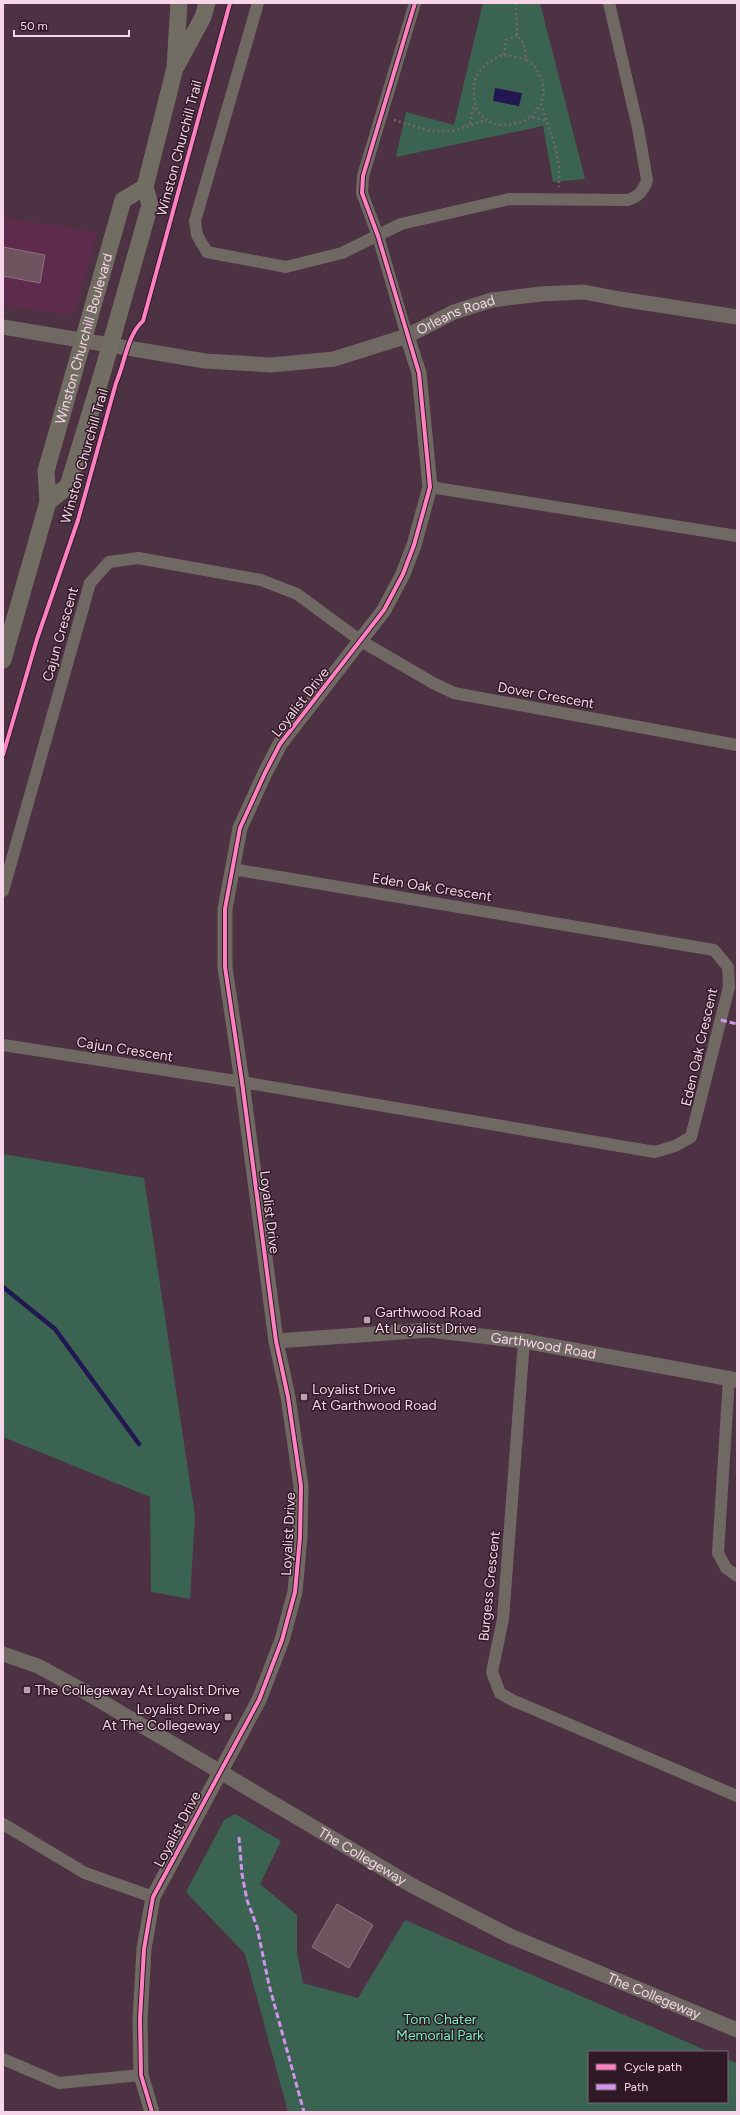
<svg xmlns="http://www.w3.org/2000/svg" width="740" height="2115" font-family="Figtree,sans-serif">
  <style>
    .built { fill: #5f2b4d }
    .green { fill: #3b6352 }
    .water { fill: #231752 }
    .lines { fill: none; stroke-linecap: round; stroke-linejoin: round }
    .stream { stroke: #231752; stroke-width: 4.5 }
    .building { fill: #6f535f; stroke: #8e7580 }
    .path { stroke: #716767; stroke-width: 2.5; stroke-dasharray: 2 3; stroke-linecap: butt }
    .minor { stroke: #706963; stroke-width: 12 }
    .tertiary { stroke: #706963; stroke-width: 15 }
    .secondary { stroke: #726d62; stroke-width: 17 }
    .quiet { stroke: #d193ec; stroke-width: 3; stroke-dasharray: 6 3; stroke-linecap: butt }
    .cycleway-casing { stroke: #301927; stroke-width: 6 }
    .cycleway { stroke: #ff80c0; stroke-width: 4 }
    .poi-dot { fill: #bb9dae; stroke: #301927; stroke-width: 1.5 }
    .labels { text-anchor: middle; stroke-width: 3; stroke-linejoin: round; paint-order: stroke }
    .street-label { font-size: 14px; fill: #f6d6e8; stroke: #301927 }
    .poi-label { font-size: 14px; fill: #f6d6e8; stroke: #301927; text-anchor: start }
    .park-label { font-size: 14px; fill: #71f2bc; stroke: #301927 }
  </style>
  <rect width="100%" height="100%" fill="#4d3243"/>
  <!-- built -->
  <polygon class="built" points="3,218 97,232 75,311 68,315 3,305"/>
  <!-- green -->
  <g class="green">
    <polygon points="483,3 540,3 585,179 553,182 543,126 396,157 406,112 454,125"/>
    <polygon points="3,1154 144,1178 195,1516 190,1599 151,1592 150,1497 3,1437"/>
    <polygon points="235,1814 281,1841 260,1884 297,1915 297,1953 303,1983 358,1998 405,1920 710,2052 589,2052 589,2102 727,2102 727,2059 737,2063 737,2112 288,2112 245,1954 186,1892 224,1820"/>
  </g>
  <!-- water -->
  <polygon class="water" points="495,88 522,93 519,106 493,101"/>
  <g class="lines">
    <!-- stream -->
    <polyline class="stream" points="3,1287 55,1329 139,1444"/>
  </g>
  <!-- building -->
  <g class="building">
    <polygon points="3,247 45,255 40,283 3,276"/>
    <polygon points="337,1904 373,1925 349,1968 312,1947"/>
  </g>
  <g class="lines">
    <!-- path -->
    <g class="path">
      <polyline points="516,3 517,36 524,43 526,59 536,68 542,80 544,92 541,104 555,146 559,166 559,187"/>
      <polyline points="504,55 506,40 517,36"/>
      <path d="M526,59c-7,-1 -15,-4 -22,-4 -6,1 -14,6 -18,10 -11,9 -13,17 -12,30 1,33 34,36 57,22l16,4"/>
      <polyline points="531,117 540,105"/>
      <polyline points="394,120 430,131 453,131 486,120"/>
      <polyline points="470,124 474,106"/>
    </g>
    <!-- minor -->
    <g class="minor">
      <path d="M258,3l-63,218 2,14 10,17 79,15 56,-14 59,-29 108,-25 119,1c10,-3 16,-9 19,-20l-9,-52 -29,-125"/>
      <polyline points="407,336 378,236 362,193 363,176 415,3"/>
      <polyline points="430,487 737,536"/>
      <polyline points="3,891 90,583 109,562 138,558 261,580 297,594 361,641 433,683 454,693 737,745"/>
      <polyline points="3,1045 242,1082 655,1152 675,1146 691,1137 729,987 728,967 714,950 232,869"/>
      <polyline points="524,1341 503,1619 492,1672 500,1693 512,1700 737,1796"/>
      <polyline points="729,1378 718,1553 726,1568 737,1576"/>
      <polyline points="3,1824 85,1873 153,1897"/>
      <polyline points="3,2059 59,2083 141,2075"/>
    </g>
    <!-- tertiary -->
    <g class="tertiary">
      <path id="s1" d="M3,327l202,34 66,4 63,-6 73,-23 47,-24 38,-12 49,-6 43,-2 36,7 117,18"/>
      <path id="s2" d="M276,1341l153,-11 95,11 213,39"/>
      <path id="s3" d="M3,1654l35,12 44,24 331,196 97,50 227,94"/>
      <polyline points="152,2112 141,2075 140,2019 144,1949 153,1897 259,1700 282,1640 295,1592 300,1537 301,1486 288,1397 276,1341 242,1082 225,967 225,909 240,828 265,773 280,744 384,610 403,574 414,545 430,487 419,373 407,336"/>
    </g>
    <!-- secondary -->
    <g class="secondary">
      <polyline points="177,65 203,17 207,3"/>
      <polyline points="48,502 68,486 103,371 150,205 145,187 175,68 179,3"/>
      <path id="s4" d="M3,660l45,-158 -2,-31 77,-271 22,-13"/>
    </g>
    <!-- quiet -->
    <g class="quiet">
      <polyline points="721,1020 737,1024"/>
      <polyline points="239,1837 242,1874 247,1900 257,1927 269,1985 304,2112"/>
    </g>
    <!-- cycleway casing -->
    <g class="cycleway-casing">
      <g id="cycleway">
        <path d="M3,755l34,-116 41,-119 38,-137c9,-20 11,-48 27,-62l87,-318"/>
        <polyline points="152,2112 141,2075 140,2019 144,1949 153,1897 259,1700 282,1640 295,1592 300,1537 301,1486 288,1397 276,1341 242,1082 225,967 225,909 240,828 265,773 280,744 384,610 403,574 414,545 430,487 419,373 378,236 362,193 363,176 415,3"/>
      </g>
    </g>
    <!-- cycleway -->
    <use href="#cycleway" class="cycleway"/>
  </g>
  <!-- markers -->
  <g class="poi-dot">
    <rect x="363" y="1316" width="8" height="8" rx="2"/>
    <rect x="300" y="1393" width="8" height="8" rx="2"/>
    <rect x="23" y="1686" width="8" height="8" rx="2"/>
    <rect x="224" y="1713" width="8" height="8" rx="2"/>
  </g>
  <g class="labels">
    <!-- street labels -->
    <g class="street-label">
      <text transform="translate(179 148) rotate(-75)" y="5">Winston Churchill Trail</text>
      <text dy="5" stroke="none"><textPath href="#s1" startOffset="464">Orleans Road</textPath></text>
      <text dy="5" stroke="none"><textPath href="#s4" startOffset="333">Winston Churchill Boulevard</textPath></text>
      <text transform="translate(84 456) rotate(-74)" y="5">Winston Churchill Trail</text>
      <text transform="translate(60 634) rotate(-74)" y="5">Cajun Crescent</text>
      <text transform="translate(546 695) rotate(10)" y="5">Dover Crescent</text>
      <text transform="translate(300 702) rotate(-52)" y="5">Loyalist Drive</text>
      <text transform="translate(432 887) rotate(9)" y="5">Eden Oak Crescent</text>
      <text transform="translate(699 1047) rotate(-77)" y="5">Eden Oak Crescent</text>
      <text transform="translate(125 1049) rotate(9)" y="5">Cajun Crescent</text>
      <text transform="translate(270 1212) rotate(83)" y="5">Loyalist Drive</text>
      <text dy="5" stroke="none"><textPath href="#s2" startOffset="269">Garthwood Road</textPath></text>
      <text transform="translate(288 1534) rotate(-87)" y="5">Loyalist Drive</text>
      <text transform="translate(489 1586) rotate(-84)" y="5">Burgess Crescent</text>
      <text transform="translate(177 1829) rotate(-62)" y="5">Loyalist Drive</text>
      <text dy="5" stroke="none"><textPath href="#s3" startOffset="413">The Collegeway</textPath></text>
      <text dy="5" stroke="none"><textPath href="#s3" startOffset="737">The Collegeway</textPath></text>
    </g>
    <!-- poi labels -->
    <g class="poi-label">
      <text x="375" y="1317">Garthwood Road<tspan x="375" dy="16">At Loyalist Drive</tspan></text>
      <text x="312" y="1394">Loyalist Drive<tspan x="312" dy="16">At Garthwood Road</tspan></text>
      <text x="35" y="1695">The Collegeway At Loyalist Drive</text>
      <text x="220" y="1714" text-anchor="end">Loyalist Drive<tspan x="220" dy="16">At The Collegeway</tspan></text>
    </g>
    <!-- park labels -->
    <g class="park-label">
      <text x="440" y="2024">Tom Chater<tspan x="440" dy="16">Memorial Park</tspan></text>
    </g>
  </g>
  <!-- border -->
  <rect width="740" height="2115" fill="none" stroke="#f6d6e8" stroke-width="8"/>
  <!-- legend -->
  <rect x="588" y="2051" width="140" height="52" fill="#301927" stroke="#7f6574"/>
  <rect x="596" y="2064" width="20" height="6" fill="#ff80c0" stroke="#7f6574"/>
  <text x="624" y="2071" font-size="12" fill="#f6d6e8">Cycle path</text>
  <rect x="596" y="2084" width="20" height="6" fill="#d193ec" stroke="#7f6574"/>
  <text x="624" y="2091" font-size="12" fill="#f6d6e8">Path</text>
  <!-- scale -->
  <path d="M14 30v6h115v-6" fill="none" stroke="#f6d6e8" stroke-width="2"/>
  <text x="20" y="30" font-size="12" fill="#f6d6e8" stroke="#301927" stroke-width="3" paint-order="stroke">50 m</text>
</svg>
